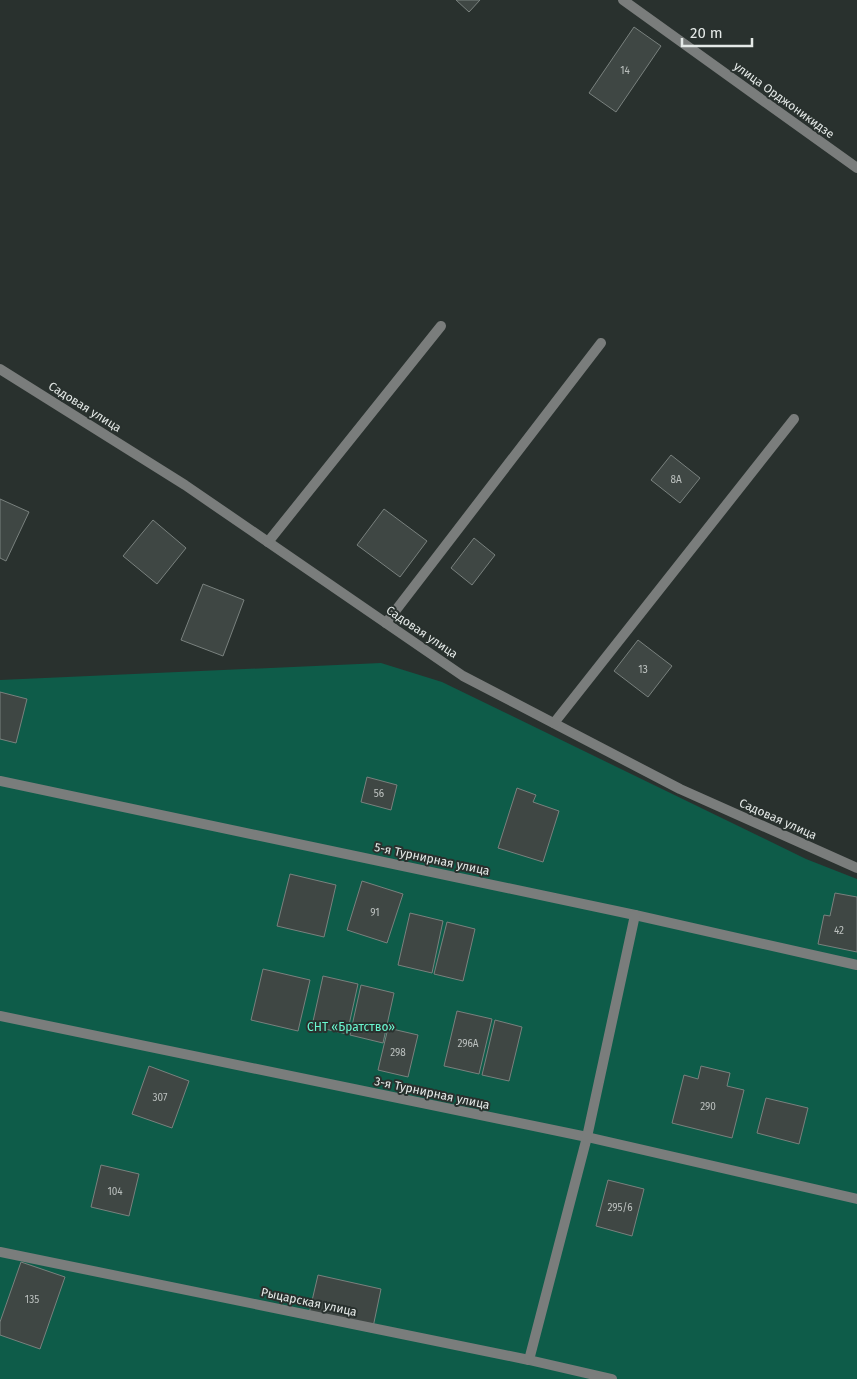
<svg xmlns="http://www.w3.org/2000/svg" width="857" height="1379" font-family="'Fira Sans',sans-serif">
  <style>
    .green { fill: #0e5c49 }
    .building { fill: #3f4744; stroke: #79817e }
    .lines { fill: none; stroke-linecap: round; stroke-linejoin: round }
    .lane { stroke: #7a7d7c; stroke-width: 10 }
    .street { stroke: #7a7d7c; stroke-width: 10 }
    .labels { text-anchor: middle; stroke-width: 4; stroke-linejoin: round; paint-order: stroke }
    .number-label { font-size: 10px; fill: #bbc0be }
    .street-label { font-size: 12px; fill: #e4e9e7; stroke: #29312e }
    .park-label { font-size: 12px; fill: #6af8d1; stroke: #29312e }
  </style>
  <rect width="100%" height="100%" fill="#29312e"/>
  <!-- green -->
  <polygon class="green" points="381,663 442,682 806,859 857,879 857,1379 0,1379 0,680"/>
  <!-- building -->
  <g class="building">
    <polygon points="456,0 480,0 469,12"/>
    <polygon points="634,27 661,46 616,112 589,93"/>
    <polygon points="671,455 700,478 680,503 651,480"/>
    <polygon points="0,499 29,512 6,561 0,558"/>
    <polygon points="384,509 427,541 400,577 357,545"/>
    <polygon points="153,520 186,548 157,584 123,556"/>
    <polygon points="474,538 495,555 472,585 451,568"/>
    <polygon points="203,584 244,600 223,656 181,640"/>
    <polygon points="638,640 672,666 648,697 614,671"/>
    <polygon points="0,692 27,699 16,743 0,739"/>
    <polygon points="367,777 397,785 391,810 361,802"/>
    <polygon points="517,788 536,795 533,802 559,811 543,862 498,848"/>
    <polygon points="290,874 336,885 324,937 277,926"/>
    <polygon points="362,881 403,894 387,943 347,930"/>
    <polygon points="835,893 857,897 857,952 818,944 824,915 830,916"/>
    <polygon points="410,913 443,921 432,973 398,965"/>
    <polygon points="447,922 475,929 463,981 434,974"/>
    <polygon points="263,969 310,980 298,1031 251,1020"/>
    <polygon points="323,976 358,984 347,1034 312,1026"/>
    <polygon points="361,985 394,993 383,1043 350,1035"/>
    <polygon points="457,1011 492,1019 479,1074 444,1066"/>
    <polygon points="495,1020 522,1027 509,1081 482,1075"/>
    <polygon points="388,1028 418,1035 408,1077 378,1070"/>
    <polygon points="149,1066 189,1081 172,1128 132,1114"/>
    <polygon points="701,1066 730,1073 727,1086 744,1090 732,1138 672,1123 684,1075 698,1079"/>
    <polygon points="766,1098 808,1108 799,1144 757,1133"/>
    <polygon points="101,1165 139,1174 129,1216 91,1207"/>
    <polygon points="608,1180 644,1189 632,1236 596,1226"/>
    <polygon points="21,1262 65,1277 40,1349 0,1335 0,1322"/>
    <polygon points="318,1275 381,1289 372,1332 308,1318"/>
  </g>
  <g class="lines">
    <!-- lane -->
    <g class="lane">
      <polyline points="0,781 635,915 857,965"/>
      <polyline points="0,1016 587,1137 857,1199"/>
      <polyline points="0,1252 529,1360 612,1379"/>
      <polyline points="529,1360 587,1137 635,915"/>
    </g>
    <!-- street -->
    <g class="street">
      <polyline points="623,0 857,168"/>
      <polyline points="0,369 185,485 463,676 680,789 857,868"/>
      <polyline points="268,542 441,326"/>
      <polyline points="386,623 601,343"/>
      <polyline points="554,723 794,419"/>
    </g>
  </g>
  <g class="labels">
    <!-- number labels -->
    <g class="number-label">
      <text x="625" y="74">14</text>
      <text x="676" y="483">8А</text>
      <text x="643" y="673">1З</text>
      <text x="379" y="797">56</text>
      <text x="375" y="916">91</text>
      <text x="839" y="934">42</text>
      <text x="468" y="1047">296А</text>
      <text x="398" y="1056">298</text>
      <text x="160" y="1101">307</text>
      <text x="708" y="1110">290</text>
      <text x="115" y="1195">104</text>
      <text x="620" y="1211">295/6</text>
      <text x="32" y="1303">135</text>
    </g>
    <!-- street labels -->
    <g class="street-label">
      <text transform="translate(784 100) rotate(36)" y="4">улица Орджоникидзе</text>
      <text transform="translate(85 407) rotate(32)" y="4">Садовая улица</text>
      <text transform="translate(422 632) rotate(34)" y="4">Садовая улица</text>
      <text transform="translate(778 819) rotate(24)" y="4">Садовая улица</text>
      <text transform="translate(432 859) rotate(12)" y="4">5-я Турнирная улица</text>
      <text transform="translate(432 1093) rotate(12)" y="4">3-я Турнирная улица</text>
      <text transform="translate(309 1302) rotate(12)" y="4">Рыцарская улица</text>
    </g>
    <!-- park labels -->
    <g class="park-label">
      <text x="351" y="1031">СНТ «Братство»</text>
    </g>
  </g>
  <!-- scale -->
  <path d="M682 38v8h70v-8" fill="none" stroke="#e4e9e7" stroke-width="2.5"/>
  <text x="690" y="38" font-size="15" fill="#e4e9e7" stroke="#29312e" stroke-width="4" paint-order="stroke">20 m</text>
</svg>
